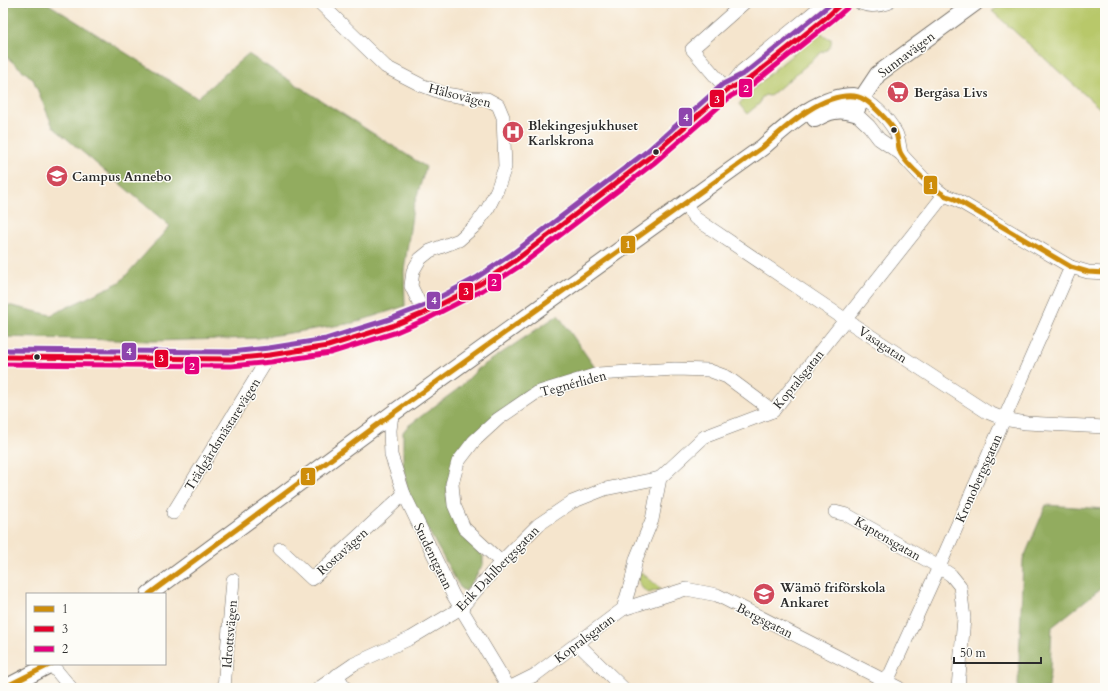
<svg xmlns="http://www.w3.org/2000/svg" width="1108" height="691" font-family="Cardo,serif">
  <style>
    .green { fill: #b8c86b; stroke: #727a4b }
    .forest { fill: #92ac5f; stroke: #5e6c45 }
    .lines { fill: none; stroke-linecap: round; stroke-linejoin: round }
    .minor-casing { stroke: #726c64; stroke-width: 14 }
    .major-casing { stroke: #726c64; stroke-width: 18 }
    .minor { stroke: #fff; stroke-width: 13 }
    .major { stroke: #fff; stroke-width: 16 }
    .bus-1-casing { stroke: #fdfcf7; stroke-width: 8 }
    .bus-2-casing { stroke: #fdfcf7; stroke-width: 8 }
    .bus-3-casing { stroke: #fdfcf7; stroke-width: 8 }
    .bus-4-casing { stroke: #fdfcf7; stroke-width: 8 }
    .bus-1 { stroke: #ce8d09; stroke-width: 5 }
    .bus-2 { stroke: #e4002b; stroke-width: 5 }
    .bus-3 { stroke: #e5007d; stroke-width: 5 }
    .bus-4 { stroke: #8e44ad; stroke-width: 5 }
    .bus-dot { fill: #2b2b2b; stroke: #fdfcf7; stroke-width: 1.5 }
    .labels { text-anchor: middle; stroke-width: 3; stroke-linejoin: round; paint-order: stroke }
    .street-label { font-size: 13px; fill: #2b2b2b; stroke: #fdfcf7 }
    .poi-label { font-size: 13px; font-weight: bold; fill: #2b2b2b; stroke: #fdfcf7; text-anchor: start }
    .line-badge { stroke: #fdfcf7; stroke-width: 1.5 }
    .badge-label { font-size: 11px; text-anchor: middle; font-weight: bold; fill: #fff }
  </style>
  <rect width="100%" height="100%" fill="#fdfcf7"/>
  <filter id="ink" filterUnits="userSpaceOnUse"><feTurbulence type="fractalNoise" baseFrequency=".025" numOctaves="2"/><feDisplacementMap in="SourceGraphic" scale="8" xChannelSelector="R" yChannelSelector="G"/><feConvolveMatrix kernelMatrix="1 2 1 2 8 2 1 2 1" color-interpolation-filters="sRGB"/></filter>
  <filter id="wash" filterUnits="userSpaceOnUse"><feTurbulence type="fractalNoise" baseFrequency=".012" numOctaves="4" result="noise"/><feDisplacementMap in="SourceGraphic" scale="16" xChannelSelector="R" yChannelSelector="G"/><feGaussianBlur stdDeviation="0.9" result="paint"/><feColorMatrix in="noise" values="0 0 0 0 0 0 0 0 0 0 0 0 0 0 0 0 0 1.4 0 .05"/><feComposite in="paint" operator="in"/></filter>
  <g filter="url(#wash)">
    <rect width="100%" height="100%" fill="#f5e5cd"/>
    <!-- green -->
    <g class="green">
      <polygon points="1005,3 1105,3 1105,113 992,11"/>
      <path d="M821,33l4,4 6,2c1,8 -2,10 -9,13l-52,44 -5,-1 -4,3 -1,5 -13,11 -8,-10c24,-27 53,-49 82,-71z"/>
      <path d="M641,572l20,17 -12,4c-9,-5 -13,-11 -8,-21z"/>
    </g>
    <!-- forest -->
    <g class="forest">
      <polygon points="3,3 47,3 197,98 248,54 426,167 413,208 404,271 405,306 353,323 258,338 153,341 3,337 3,304 51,315 120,282 170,226 53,127 33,79 3,54"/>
      <polygon points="558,315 596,369 496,414 447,483 447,503 459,530 483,556 483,565 466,591 461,589 408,494 403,465 403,432 408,426 459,388 478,369"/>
      <polygon points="1046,505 1105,509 1105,585 1052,627 1049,688 1018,688 1023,560"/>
    </g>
  </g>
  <g filter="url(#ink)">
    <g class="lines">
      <!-- minor casing -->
      <g class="minor-casing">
        <g id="minor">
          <polyline points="320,3 386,67 421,85 445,94 471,98 487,99 498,105 503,117 505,167 497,190 488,208 476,225 459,240 430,251 420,259 413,271 411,286 424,313"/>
          <path d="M860,3c10,4 18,3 28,0"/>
          <polyline points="731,88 749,79 829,15 842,3"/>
          <polyline points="727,90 692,49 744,3"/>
          <path d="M854,96c17,4 34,22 42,37 3,6 4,15 5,21"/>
          <polyline points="855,113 869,126 879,139 901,154 924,179 944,195 957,200 1071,267 1088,272 1105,273"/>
          <polyline points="684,204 695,218 846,320 987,412 1004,419 1026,423 1105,427"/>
          <polyline points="3,357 189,359 231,359 270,355 328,346 356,338 392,326 424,313 480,284 516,260 650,157 727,90 742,71 825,3"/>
          <polyline points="392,414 390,430 391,455 404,494 453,595 509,688 535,675 623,609 632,579 636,559 652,520 660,478 704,437 773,411 944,195"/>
          <polyline points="835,512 847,515 939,567 951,575 960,586 964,618 958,688"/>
          <polyline points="173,513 270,355"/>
          <polyline points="280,549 312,579 404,494"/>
          <polyline points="501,562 464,528 454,505 452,484 458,462 474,441 498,419 536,393 598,374 675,369 708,370 727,377 773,411"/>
          <polyline points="623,609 686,589 717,595 899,688"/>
          <polyline points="577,643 623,688"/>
          <polyline points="51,664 71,688"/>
          <polyline points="337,675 345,688"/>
          <polyline points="224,688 233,580"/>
          <polyline points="319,688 354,664 411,638 461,608 501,562 538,525 572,502 605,489 660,478"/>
          <polyline points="884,688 939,567 1071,267"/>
        </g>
      </g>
      <!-- major casing -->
      <g class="major-casing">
        <g id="major">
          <path d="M815,119c14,-8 23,-11 40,-6l7,-15 16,-24 97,-71"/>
          <path d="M149,594l243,-180 371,-267c25,-22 55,-51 91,-51"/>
          <polyline points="3,688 11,685 51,664"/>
        </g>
      </g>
      <!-- minor -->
      <use href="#minor" class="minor"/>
      <!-- major -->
      <use href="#major" class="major"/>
      <!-- bus-1 casing -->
      <g class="bus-1-casing">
        <g id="bus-1">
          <path d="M149,594l243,-180 371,-267c23,-20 58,-54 91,-51 10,1 18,9 25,16 6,6 12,12 16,19 4,7 2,16 6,23 6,11 33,36 45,42 3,1 7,2 11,4l114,67 17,5 17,1"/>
          <polyline points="3,688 51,664"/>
        </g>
      </g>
      <!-- bus-2 casing -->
      <g class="bus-2-casing">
        <polyline id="bus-2" points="3,357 231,359 270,355 328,346 392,326 424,313 480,284 516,260 650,157 727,90 749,79 829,15 842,3"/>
      </g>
      <!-- bus-3 casing -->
      <g class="bus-3-casing">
        <polyline id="bus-3" points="3,364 231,366 271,362 330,353 394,333 427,319 483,290 520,266 654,163 731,96 753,84 833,20 847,8"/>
      </g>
      <!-- bus-4 casing -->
      <g class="bus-4-casing">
        <polyline id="bus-4" points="3,350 231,352 269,348 326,339 390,319 421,307 476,278 512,254 646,152 723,84 745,73 832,3"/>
      </g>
      <!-- bus-1 -->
      <use href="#bus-1" class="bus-1"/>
      <!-- bus-2 -->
      <use href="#bus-2" class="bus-2"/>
      <!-- bus-3 -->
      <use href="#bus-3" class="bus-3"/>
      <!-- bus-4 -->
      <use href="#bus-4" class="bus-4"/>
    </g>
  </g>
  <!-- icons -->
  <defs>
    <g id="supermarket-disc" transform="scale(1.15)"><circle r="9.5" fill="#d1495b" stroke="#fdfcf7"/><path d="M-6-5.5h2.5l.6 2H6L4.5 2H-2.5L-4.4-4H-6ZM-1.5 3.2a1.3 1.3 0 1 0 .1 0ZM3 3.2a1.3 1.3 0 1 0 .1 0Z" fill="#fff"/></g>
    <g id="hospital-disc" transform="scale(1.15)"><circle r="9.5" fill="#d1495b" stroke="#fdfcf7"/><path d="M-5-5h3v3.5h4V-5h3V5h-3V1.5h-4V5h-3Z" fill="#fff"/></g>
    <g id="university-disc" transform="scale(1.15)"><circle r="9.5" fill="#d1495b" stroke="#fdfcf7"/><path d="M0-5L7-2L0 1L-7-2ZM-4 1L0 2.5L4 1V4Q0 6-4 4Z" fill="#fff"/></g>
    <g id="school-disc" transform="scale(1.15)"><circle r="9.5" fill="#d1495b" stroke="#fdfcf7"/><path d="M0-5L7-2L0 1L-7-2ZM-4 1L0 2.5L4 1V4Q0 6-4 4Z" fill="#fff"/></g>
  </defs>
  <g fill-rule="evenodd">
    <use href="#supermarket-disc" x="898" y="92"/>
    <use href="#hospital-disc" x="513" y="132"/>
    <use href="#university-disc" x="57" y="176"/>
    <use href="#school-disc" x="764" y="594"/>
  </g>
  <!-- markers -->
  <g class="bus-dot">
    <circle cx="894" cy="130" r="3.5"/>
    <circle cx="656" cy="152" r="3.5"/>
    <circle cx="37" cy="357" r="3.5"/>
  </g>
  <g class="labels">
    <!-- street labels -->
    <g class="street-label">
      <text transform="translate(906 54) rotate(-37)" y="5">Sunnavägen</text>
      <text transform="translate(460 95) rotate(14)" y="5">Hälsovägen</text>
      <text transform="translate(883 344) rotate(33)" y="5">Vasagatan</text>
      <text transform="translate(798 379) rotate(-51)" y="5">Kopralsgatan</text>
      <text transform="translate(573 383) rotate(-15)" y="5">Tegnérliden</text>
      <text transform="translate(222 434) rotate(-58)" y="5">Trädgårdsmästarevägen</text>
      <text transform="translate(978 478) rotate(-66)" y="5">Kronobergsgatan</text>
      <text transform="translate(888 538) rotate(30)" y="5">Kaptensgatan</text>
      <text transform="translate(342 551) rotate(-42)" y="5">Rostavägen</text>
      <text transform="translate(434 556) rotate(64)" y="5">Studentgatan</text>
      <text transform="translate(497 568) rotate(-46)" y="5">Erik Dahlbergsgatan</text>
      <text transform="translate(765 620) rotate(27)" y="5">Bergsgatan</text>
      <text transform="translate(229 634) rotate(-85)" y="5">Idrottsvägen</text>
      <text transform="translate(584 638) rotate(-37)" y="5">Kopralsgatan</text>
    </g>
    <!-- poi labels -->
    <g class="poi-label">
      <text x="914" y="97">Bergåsa Livs</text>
      <text x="528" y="130">Blekingesjukhuset<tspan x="528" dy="15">Karlskrona</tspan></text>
      <text x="72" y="181">Campus Annebo</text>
      <text x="780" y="592">Wämö friförskola<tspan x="780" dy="15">Ankaret</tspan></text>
    </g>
  </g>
  <g class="line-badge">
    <rect x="738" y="78" width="15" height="20" rx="4" fill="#e5007d"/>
    <rect x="709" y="89" width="16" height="19" rx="4" fill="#e4002b"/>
    <rect x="678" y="107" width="15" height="20" rx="4" fill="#8e44ad"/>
    <rect x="923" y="175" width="15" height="20" rx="4" fill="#ce8d09"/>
    <rect x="620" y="235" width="16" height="19" rx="4" fill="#ce8d09"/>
    <rect x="487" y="273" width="15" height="19" rx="4" fill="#e5007d"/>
    <rect x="458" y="282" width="16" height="19" rx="4" fill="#e4002b"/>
    <rect x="426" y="291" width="15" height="19" rx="4" fill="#8e44ad"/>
    <rect x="121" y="342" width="16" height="19" rx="4" fill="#8e44ad"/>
    <rect x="154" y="349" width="15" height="19" rx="4" fill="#e4002b"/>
    <rect x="184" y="356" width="16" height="19" rx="4" fill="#e5007d"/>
    <rect x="300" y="467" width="16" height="19" rx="4" fill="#ce8d09"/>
  </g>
  <g class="badge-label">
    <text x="746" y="92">2</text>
    <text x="717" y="103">3</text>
    <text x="686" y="121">4</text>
    <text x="931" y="189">1</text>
    <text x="628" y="248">1</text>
    <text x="494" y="286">2</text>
    <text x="466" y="295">3</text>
    <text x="434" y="304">4</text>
    <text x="129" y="355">4</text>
    <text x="161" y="362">3</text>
    <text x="192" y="370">2</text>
    <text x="308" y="480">1</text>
  </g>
  <!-- margin -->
  <rect width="1108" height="691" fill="none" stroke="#fdfcf7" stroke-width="16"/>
  <!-- legend -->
  <rect x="26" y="593" width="140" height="72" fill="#fdfcf7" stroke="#a9a8a5"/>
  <rect x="34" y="606" width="20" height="6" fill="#ce8d09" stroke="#a9a8a5"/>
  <text x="62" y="613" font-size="12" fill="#2b2b2b">1</text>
  <rect x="34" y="626" width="20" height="6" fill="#e4002b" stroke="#a9a8a5"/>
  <text x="62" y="633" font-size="12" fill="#2b2b2b">3</text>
  <rect x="34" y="646" width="20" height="6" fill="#e5007d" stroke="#a9a8a5"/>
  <text x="62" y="653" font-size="12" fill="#2b2b2b">2</text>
  <!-- scale -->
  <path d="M954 657v6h87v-6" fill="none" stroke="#2b2b2b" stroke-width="2"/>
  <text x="960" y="657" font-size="12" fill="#2b2b2b" stroke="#fdfcf7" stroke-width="3" paint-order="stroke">50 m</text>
</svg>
